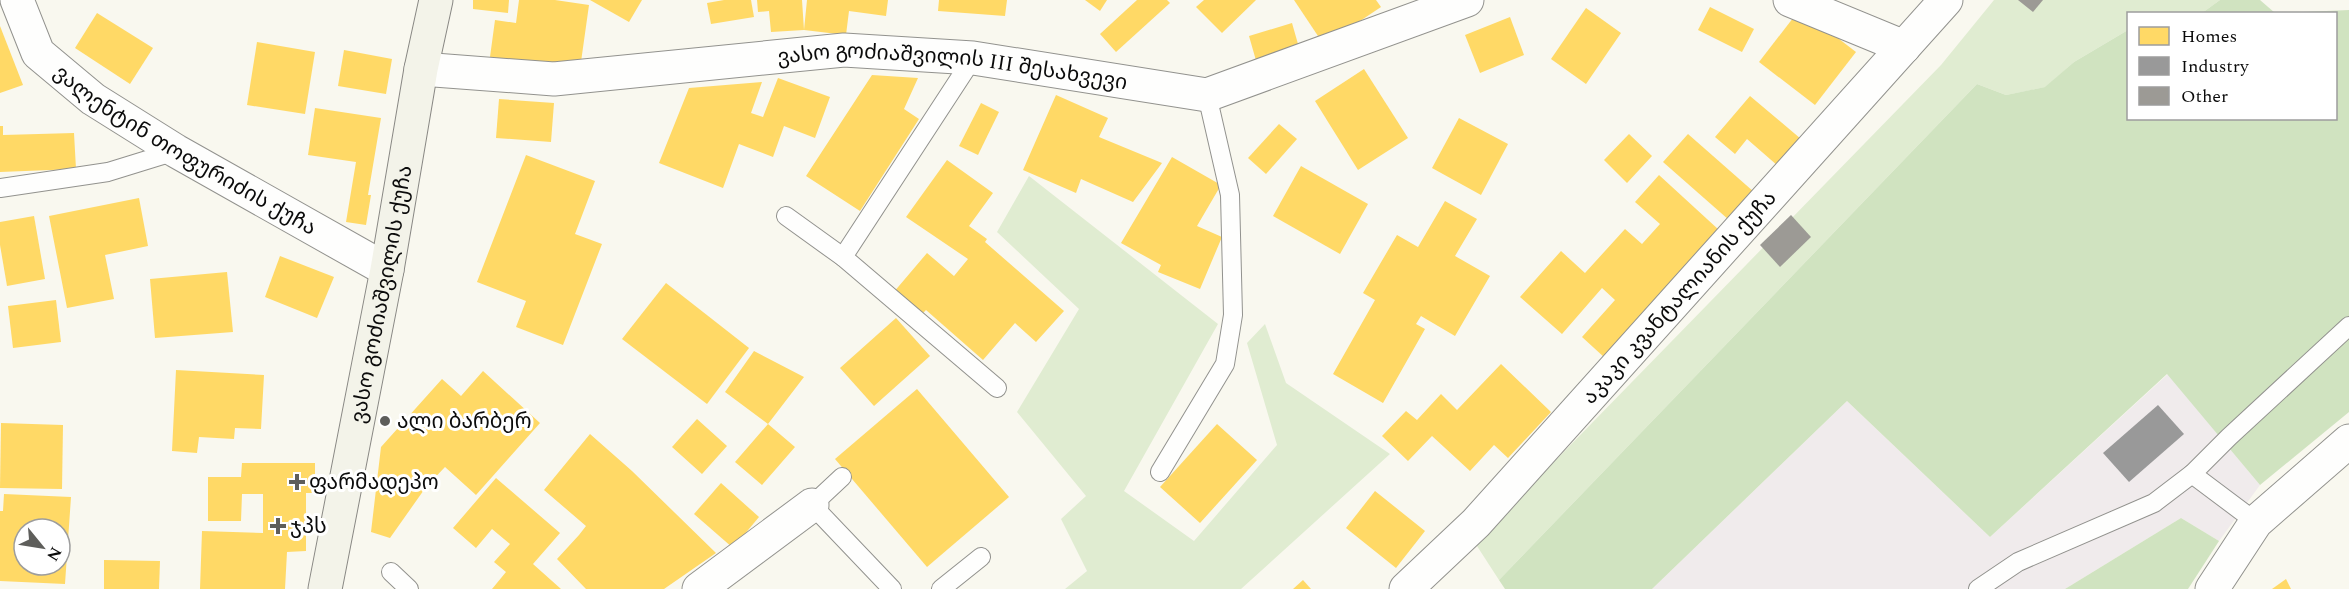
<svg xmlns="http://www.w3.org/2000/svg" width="2349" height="589" font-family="Spectral,'Noto Sans Georgian',serif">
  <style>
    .industrial { fill: #f0ebec }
    .green { fill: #e0ecd1 }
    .forest { fill: #d0e3c0 }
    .homes { fill: #ffd966; fill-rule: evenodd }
    .industry { fill: #999 }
    .building { fill: #9c9a95 }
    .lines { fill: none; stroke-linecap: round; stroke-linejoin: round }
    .service-casing { stroke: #92928e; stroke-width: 20 }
    .minor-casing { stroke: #92928e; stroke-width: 35 }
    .tertiary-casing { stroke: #92928e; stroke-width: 35 }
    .secondary-casing { stroke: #898884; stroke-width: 35 }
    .service { stroke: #fefefd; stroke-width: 18 }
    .minor { stroke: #fefefd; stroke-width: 33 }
    .tertiary { stroke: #fefefd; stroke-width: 33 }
    .secondary { stroke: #f3f3e9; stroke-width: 33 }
    .poi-dot { fill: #5e5e5b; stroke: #fff; stroke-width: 2 }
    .labels { text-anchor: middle; stroke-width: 6; stroke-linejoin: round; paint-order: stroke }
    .street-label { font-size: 21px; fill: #0b0b0b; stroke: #fff }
    .poi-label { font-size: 21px; fill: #0b0b0b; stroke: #fff; text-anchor: start }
  </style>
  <rect width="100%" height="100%" fill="#f9f8ef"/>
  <!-- industrial -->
  <polygon class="industrial" points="2168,374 2260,485 2219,541 2181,518 2065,589 1652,589 1847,401 1990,537"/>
  <!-- green -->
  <g class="green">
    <polygon points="1994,0 2220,0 2202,13 2128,14 2128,30 2074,62 2046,87 2006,95 1977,84 1499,580 1475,543 1941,65"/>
    <polygon points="1029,176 1218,324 1124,491 1194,541 1277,445 1247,343 1265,324 1286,383 1390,454 1241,589 1065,589 1087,571 1061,519 1086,496 1017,412 1079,309 997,232"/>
  </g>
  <!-- forest -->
  <g class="forest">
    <polygon points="2220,0 2260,0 2275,13 2202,13"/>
    <polygon points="2349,10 2349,412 2260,485 2167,374 1990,537 1847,401 1652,589 1505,589 1499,580 1977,84 2006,95 2045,87 2074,62 2128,30 2128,118 2336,118 2336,14 2280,13"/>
    <polygon points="2181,518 2219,541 2188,589 2065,589"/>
  </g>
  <!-- homes -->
  <g class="homes">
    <polygon points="473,0 509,0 508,13 473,9"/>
    <polygon points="519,0 555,0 589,5 580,69 490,57 495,20 516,23"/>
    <polygon points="590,0 642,0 629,22"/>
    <polygon points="724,0 751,0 754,17 711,24 707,3"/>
    <polygon points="757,0 802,0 804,30 807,0 888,0 886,16 849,11 846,35 804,30 771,32 769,11 758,12"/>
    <polygon points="939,0 1007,0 1005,16 938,11"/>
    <polygon points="1085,0 1107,0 1100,11"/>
    <polygon points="1137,0 1167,0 1170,3 1116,52 1100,34"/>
    <polygon points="1204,0 1256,0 1222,33 1196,7"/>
    <polygon points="1294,0 1376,0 1381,7 1324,45"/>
    <polygon points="1710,7 1754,29 1742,52 1698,30"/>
    <polygon points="1586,8 1621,33 1586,84 1551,59"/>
    <polygon points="1800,9 1856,52 1815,105 1759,62"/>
    <polygon points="97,13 153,48 130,84 75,48"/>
    <polygon points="1510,17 1524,55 1480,73 1465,35"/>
    <polygon points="1292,23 1300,51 1257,64 1249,36"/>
    <polygon points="0,26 23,85 0,93"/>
    <polygon points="257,42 315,52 305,114 247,105"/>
    <polygon points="344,50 392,59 386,94 338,86"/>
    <polygon points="1364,69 1408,138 1358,170 1315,101"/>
    <polygon points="872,75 918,78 904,109 919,119 860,211 806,176"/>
    <polygon points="778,78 830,97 815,138 784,126 773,157 739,144 723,188 659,163 689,88 762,82 751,113 763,117"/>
    <polygon points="1056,95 1108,118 1099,137 1162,163 1133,202 1081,179 1076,193 1023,170"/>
    <polygon points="1750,96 1801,139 1778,166 1747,139 1735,154 1715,137"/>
    <polygon points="499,99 554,103 551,142 496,138"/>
    <polygon points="981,103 999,112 978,155 959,146"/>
    <polygon points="315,108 381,118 368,195 371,195 366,225 346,222 356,162 308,155"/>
    <polygon points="1459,118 1508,144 1481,195 1432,168"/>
    <polygon points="1279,124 1297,139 1266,174 1248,158"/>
    <polygon points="0,126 3,126 3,135 74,133 76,169 0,172"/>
    <polygon points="1629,134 1652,156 1627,183 1604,160"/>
    <polygon points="1688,134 1754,192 1729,220 1663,162"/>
    <polygon points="526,155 595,181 575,234 602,244 563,345 516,327 526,301 477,282"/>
    <polygon points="1172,157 1221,185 1197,226 1222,237 1200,289 1158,272 1161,265 1121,243"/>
    <polygon points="947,160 993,193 969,226 987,239 985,242 1064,311 1036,342 1015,323 983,360 926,310 920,316 893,293 927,253 954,276 968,259 906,217"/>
    <polygon points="1301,166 1368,204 1340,254 1273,216"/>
    <polygon points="1659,175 1719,230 1605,358 1582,337 1615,300 1602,288 1562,334 1520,297 1561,251 1585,273 1625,229 1642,244 1660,224 1635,202"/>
    <polygon points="139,198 148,246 105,255 114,299 67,308 49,216"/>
    <polygon points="1445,201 1477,219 1455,256 1490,276 1455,336 1421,316 1416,324 1425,329 1383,403 1333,374 1375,300 1363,293 1397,235 1418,247"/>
    <polygon points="34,216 45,279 7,286 0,245 0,222"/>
    <polygon points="280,256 334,277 317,318 265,297"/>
    <polygon points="227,272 233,332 155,338 150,279"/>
    <polygon points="666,283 749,348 707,404 622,339"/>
    <polygon points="56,300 61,342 13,348 8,306"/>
    <polygon points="896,318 930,356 874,406 840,368"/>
    <polygon points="754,351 804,377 768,424 795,447 762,485 735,462 768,424 725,392"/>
    <polygon points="1501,364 1551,412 1508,458 1494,445 1470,471 1432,436 1408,461 1382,436 1406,411 1417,420 1441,394 1457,410"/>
    <polygon points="176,370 264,375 261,429 235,428 234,439 199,437 197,453 172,451"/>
    <polygon points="483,371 540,423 476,495 445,467 426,487 390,538 371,532 381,447 442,379 461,396"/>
    <polygon points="917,389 1009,497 927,567 835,459"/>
    <polygon points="697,419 727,446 702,474 672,447"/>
    <polygon points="1,423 63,425 62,489 0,488"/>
    <polygon points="1217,424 1257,460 1200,523 1160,487"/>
    <polygon points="590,434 632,471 716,553 664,589 586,589 557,559 579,535 586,526 544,490"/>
    <polygon points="242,463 315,463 315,493 306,493 306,551 287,552 285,589 200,589 202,531 263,533 263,494 242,494 241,521 208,521 208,477 241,477"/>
    <polygon points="496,478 560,533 533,564 561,589 492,589 506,572 494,562 510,544 492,529 476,548 453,528"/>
    <polygon points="721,483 759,517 733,548 694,514"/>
    <polygon points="1375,491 1425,531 1396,568 1346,528"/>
    <path d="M4,494l67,3 -6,87 -65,-3v-70h3zM24,529h36v36h-36z"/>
    <polygon points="104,560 160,561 159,589 104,589"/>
    <polygon points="2286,579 2291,589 2272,589"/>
    <polygon points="1303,580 1311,589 1293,589"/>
  </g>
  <!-- industry -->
  <polygon class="industry" points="2158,405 2184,434 2129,482 2103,453"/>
  <!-- building -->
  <g class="building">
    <polygon points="2018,0 2043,0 2033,12"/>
    <polygon points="1791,215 1811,237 1780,267 1760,245"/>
  </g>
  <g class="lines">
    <!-- service casing -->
    <g class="service-casing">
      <g id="service">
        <polyline points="0,188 108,172 176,151"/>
        <polyline points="786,216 843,257 997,388"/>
        <polyline points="843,257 973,58"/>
        <polyline points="1160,472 1225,364 1233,315 1230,195 1207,95"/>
        <polyline points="842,477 812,505 892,589"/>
        <polyline points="2256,522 2192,474 2229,437 2349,326"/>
        <polyline points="391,572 409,589"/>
        <polyline points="941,589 981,557"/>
        <polyline points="1978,589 2018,562 2154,503 2192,474"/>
      </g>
    </g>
    <!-- minor casing -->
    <g class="minor-casing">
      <g id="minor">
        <polyline points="1790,0 1904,47"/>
        <path id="s1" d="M421,69l133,10 290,-29 129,8 234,37 260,-95"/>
        <polyline points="699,589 812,505"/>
        <path id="s2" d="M1406,589l70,-66 470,-523"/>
        <polyline points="2212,589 2256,522 2349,441"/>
      </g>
    </g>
    <!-- tertiary casing -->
    <g class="tertiary-casing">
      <g id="tertiary">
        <path id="s3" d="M17,0l21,53 55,46 83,52 211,119"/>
      </g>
    </g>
    <!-- secondary casing -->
    <g class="secondary-casing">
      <g id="secondary">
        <path id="s4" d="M325,589l62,-319 34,-201 15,-69"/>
      </g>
    </g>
    <!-- service -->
    <use href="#service" class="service"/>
    <!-- minor -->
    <use href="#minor" class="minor"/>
    <!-- tertiary -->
    <use href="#tertiary" class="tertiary"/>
    <!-- secondary -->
    <use href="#secondary" class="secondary"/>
  </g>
  <!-- markers -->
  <g class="poi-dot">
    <circle cx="385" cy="421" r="6"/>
    <path d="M294 473h6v6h6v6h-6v6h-6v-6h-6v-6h6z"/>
    <path d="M275 517h6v6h6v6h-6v6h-6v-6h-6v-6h6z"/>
  </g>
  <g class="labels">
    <!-- street labels -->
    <g class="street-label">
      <text dy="7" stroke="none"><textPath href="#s1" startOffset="534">ვასო გოძიაშვილის III შესახვევი</textPath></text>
      <text dy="7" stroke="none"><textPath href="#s3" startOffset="234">ვალენტინ თოფურიძის ქუჩა</textPath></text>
      <text dy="7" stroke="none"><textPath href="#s4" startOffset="300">ვასო გოძიაშვილის ქუჩა</textPath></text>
      <text dy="7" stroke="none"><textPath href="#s2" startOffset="400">აკაკი კვანტალიანის ქუჩა</textPath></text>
    </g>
    <!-- poi labels -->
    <g class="poi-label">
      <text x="397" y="428">ალი ბარბერ</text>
      <text x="309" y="489">ფარმადეპო</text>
      <text x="290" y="533">ჯპს</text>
    </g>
  </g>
  <!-- legend -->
  <rect x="2127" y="12" width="210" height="108" fill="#ffffff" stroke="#9d9d9d" stroke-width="1.5"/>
  <rect x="2139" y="27" width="30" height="18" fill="#ffd966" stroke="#9d9d9d" stroke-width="1.5"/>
  <text x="2181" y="42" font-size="18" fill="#0b0b0b">Homes</text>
  <rect x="2139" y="57" width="30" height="18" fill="#999999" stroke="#9d9d9d" stroke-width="1.5"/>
  <text x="2181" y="72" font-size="18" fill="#0b0b0b">Industry</text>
  <rect x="2139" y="87" width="30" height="18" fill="#9c9a95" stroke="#9d9d9d" stroke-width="1.5"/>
  <text x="2181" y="102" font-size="18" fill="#0b0b0b">Other</text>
  <!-- north arrow -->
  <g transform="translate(42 547) rotate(120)"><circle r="28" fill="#ffffff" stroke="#9d9d9d" stroke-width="1.5"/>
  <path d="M0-4.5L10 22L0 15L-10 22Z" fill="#5e5e5b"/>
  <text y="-9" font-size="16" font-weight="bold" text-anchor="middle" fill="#0b0b0b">N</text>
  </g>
</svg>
